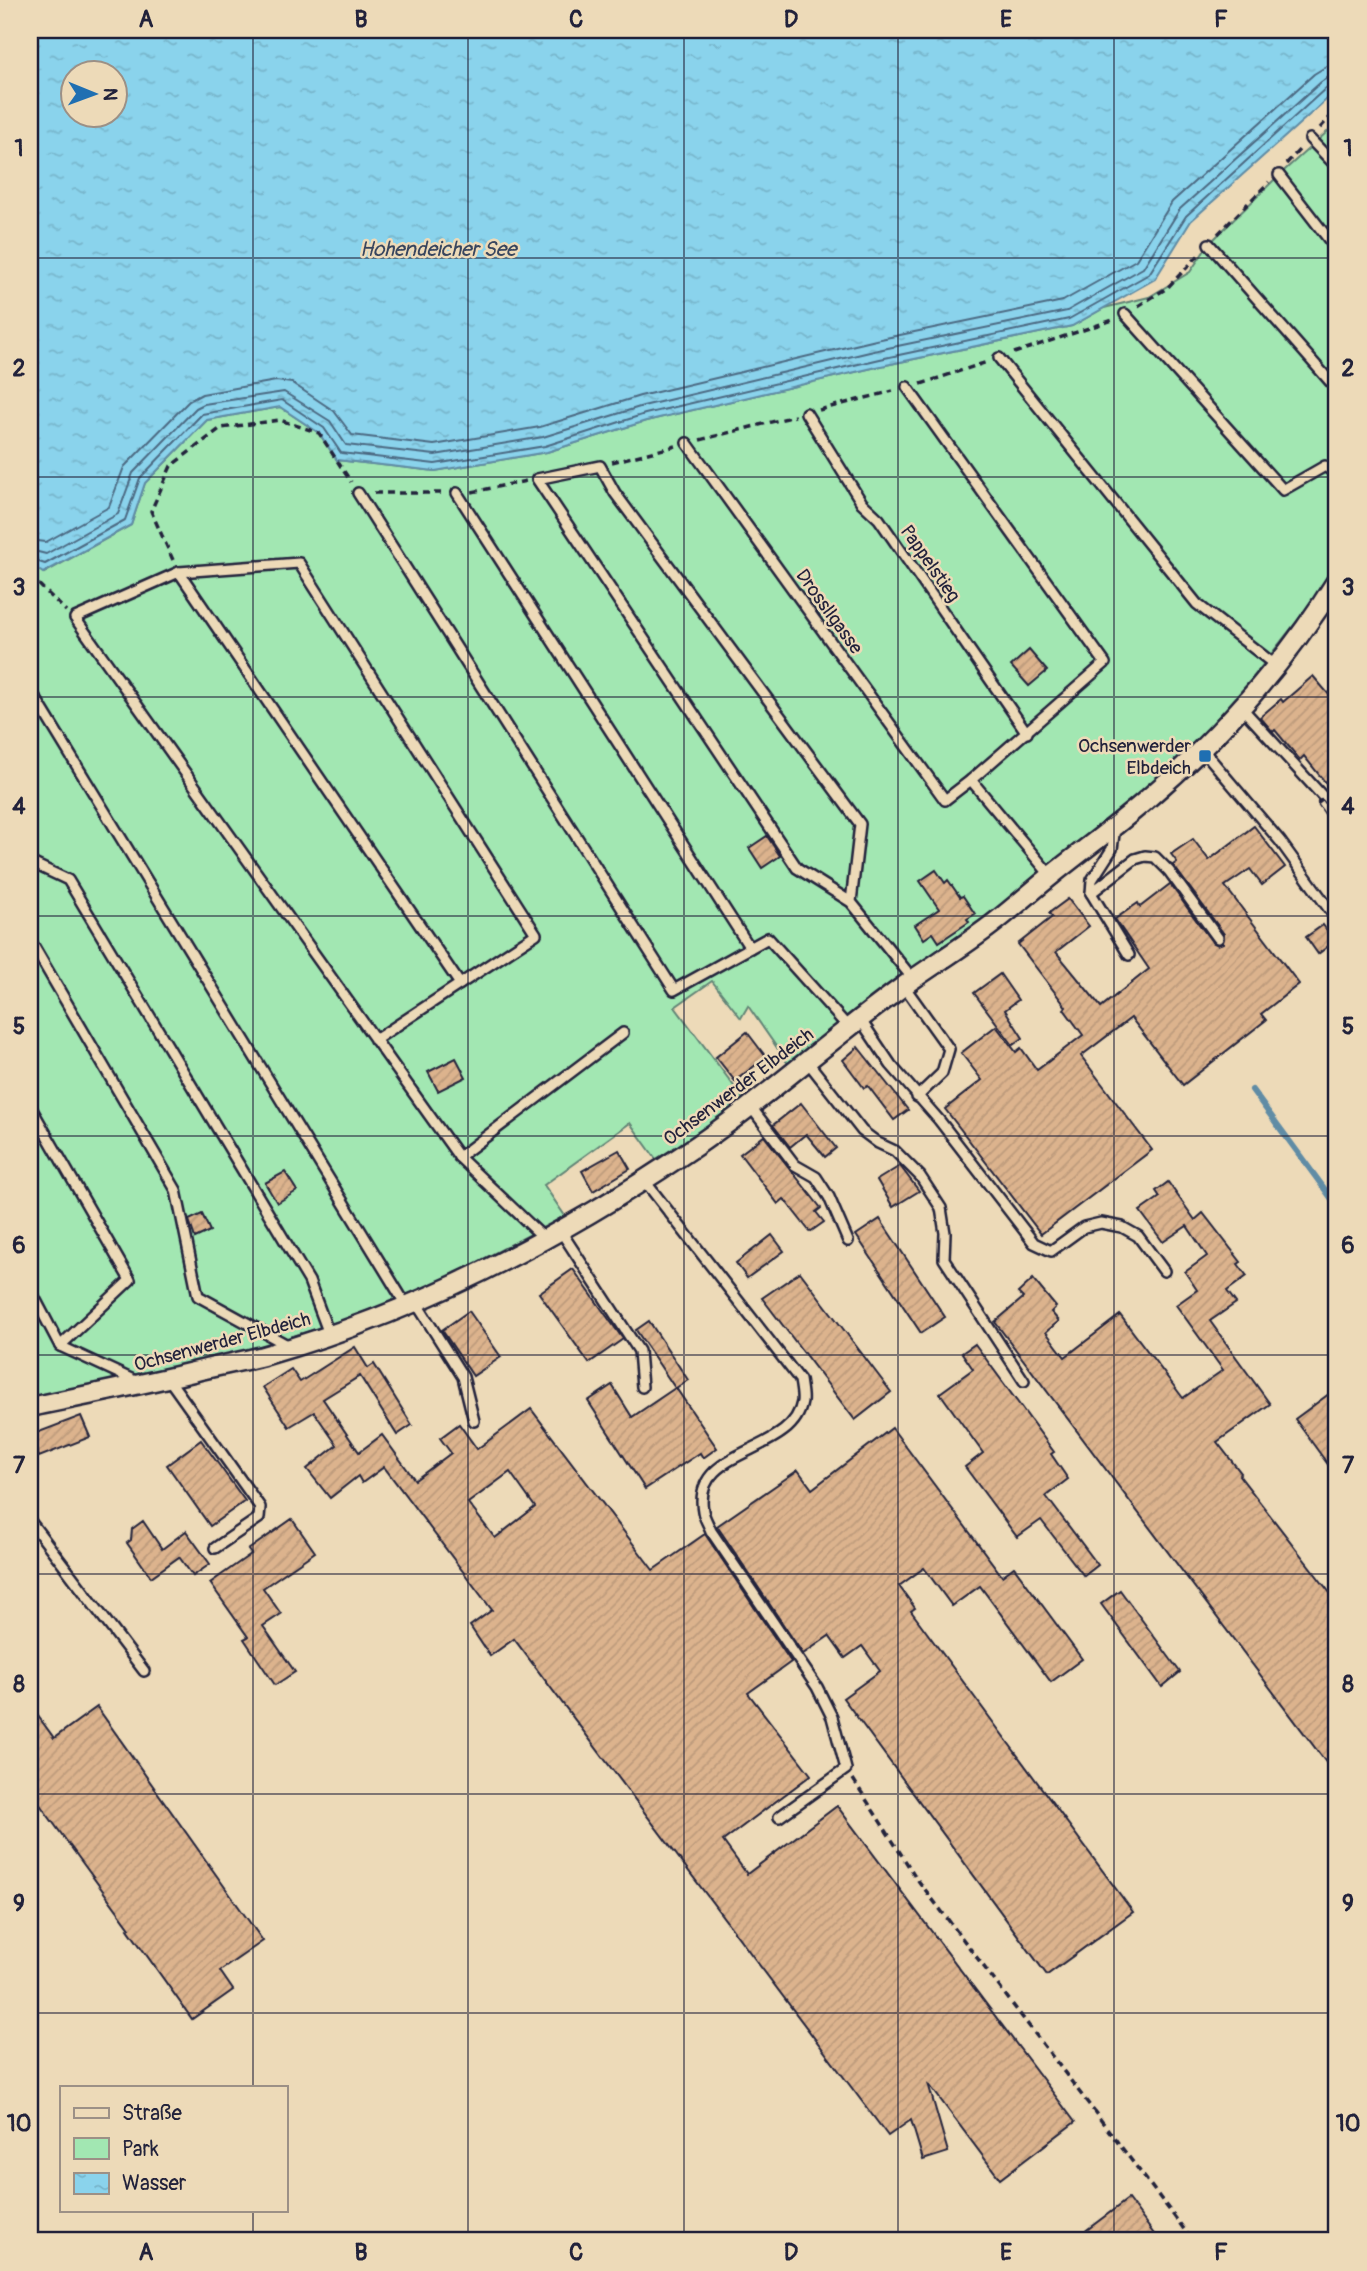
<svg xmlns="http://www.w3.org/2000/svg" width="1367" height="2271" font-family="Pangolin,sans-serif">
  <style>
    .green { fill: #a2e7b2; stroke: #628476; stroke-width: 2 }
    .water { fill: url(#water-ripples); stroke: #608ca5; stroke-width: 2; fill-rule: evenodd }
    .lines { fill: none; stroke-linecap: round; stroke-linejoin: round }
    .shore { stroke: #4c6982; stroke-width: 2 }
    .stream { stroke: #608ca5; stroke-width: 6 }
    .building { fill: url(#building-hatch); stroke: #22223b; stroke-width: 2; fill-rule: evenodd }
    .service-casing { stroke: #22223b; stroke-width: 14 }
    .minor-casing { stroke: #22223b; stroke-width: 23 }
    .path { stroke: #22223b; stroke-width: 3.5; stroke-dasharray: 7 5; stroke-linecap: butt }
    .service { stroke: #eddab8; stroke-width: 9 }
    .minor { stroke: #eddab8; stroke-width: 18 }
    .rail-casing { stroke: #22223b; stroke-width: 8 }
    .rail { stroke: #eddab8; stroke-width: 5; stroke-dasharray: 16; stroke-linecap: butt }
    .grid { fill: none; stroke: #22223b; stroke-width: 2; stroke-opacity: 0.55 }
    .poi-dot { fill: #1f6fb2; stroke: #eddab8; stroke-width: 2.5 }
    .labels { text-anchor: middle; stroke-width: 5; stroke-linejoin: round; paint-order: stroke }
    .street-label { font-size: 19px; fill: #22223b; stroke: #eddab8 }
    .poi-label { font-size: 19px; fill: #22223b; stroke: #eddab8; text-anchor: end }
    .water-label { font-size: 21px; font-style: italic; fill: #37455e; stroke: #eddab8 }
    .neatline { fill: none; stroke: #22223b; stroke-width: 2.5 }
    .grid-label { font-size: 23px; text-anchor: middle; font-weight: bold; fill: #22223b }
  </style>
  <defs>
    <pattern id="water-ripples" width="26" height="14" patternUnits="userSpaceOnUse" patternTransform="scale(1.75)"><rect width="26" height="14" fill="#8ad3ec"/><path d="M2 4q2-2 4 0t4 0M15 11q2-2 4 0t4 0" fill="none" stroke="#77b5cb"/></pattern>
    <pattern id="building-hatch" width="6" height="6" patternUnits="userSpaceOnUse" patternTransform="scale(1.75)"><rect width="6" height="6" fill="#dcb38d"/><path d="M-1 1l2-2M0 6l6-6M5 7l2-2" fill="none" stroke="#bc9a7b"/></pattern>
  </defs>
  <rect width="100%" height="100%" fill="#eddab8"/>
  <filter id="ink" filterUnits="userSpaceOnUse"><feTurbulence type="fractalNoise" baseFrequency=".0143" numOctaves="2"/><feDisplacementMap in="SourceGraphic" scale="14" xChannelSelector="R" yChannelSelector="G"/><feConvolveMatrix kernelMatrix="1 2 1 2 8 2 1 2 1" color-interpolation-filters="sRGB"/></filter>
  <g filter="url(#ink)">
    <!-- green -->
    <polygon class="green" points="1337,123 1337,564 1319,593 1250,681 1186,754 1098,829 1025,888 866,1002 789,1065 748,1006 741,1018 712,981 675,1007 745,1101 717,1123 656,1159 630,1123 544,1185 565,1216 432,1286 349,1318 270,1344 156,1372 30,1398 30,564 44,573 131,525 145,483 207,420 280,407 319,433 337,460 435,471 547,452 646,421 881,366 1072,326 1104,308 1149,297 1190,272 1209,244 1277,177"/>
    <!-- water -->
    <path class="water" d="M30,30h1307v60l-146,131 -36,58 -83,47 -191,40 -235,55 -99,31 -112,19 -98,-11 -18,-27 -39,-26 -73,13 -62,63 -14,42 -88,48 -13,-9zM74,74h42v42h-42z"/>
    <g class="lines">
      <!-- shore -->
      <g class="shore">
        <polyline points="30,540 46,542 109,507 124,467 189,401 202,394 276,381 292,383 334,411 352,435 434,445 540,427 640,396 876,340 1063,301 1136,260 1172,202 1314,74 1327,66 1337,65"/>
        <polyline points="30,550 46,554 118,514 133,473 196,408 204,404 284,392 330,421 346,445 435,455 543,437 643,406 878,350 1067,311 1143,268 1180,209 1321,82 1330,76 1337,75"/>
        <polyline points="30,559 45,564 125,520 140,478 202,414 282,400 324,428 341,453 435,464 545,446 645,414 880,359 1069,319 1149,274 1186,216 1326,88 1337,84"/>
      </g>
      <!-- stream -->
      <polyline class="stream" points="1252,1090 1337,1206"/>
    </g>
    <!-- building -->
    <g class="building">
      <polygon points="1029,650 1047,671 1029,686 1011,666"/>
      <polygon points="1313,676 1337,704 1337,797 1304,756 1300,760 1275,730 1273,732 1260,717 1281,699 1283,702"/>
      <polygon points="1254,826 1285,867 1262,885 1250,869 1225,886 1299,984 1261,1014 1266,1020 1183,1085 1131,1018 1081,1056 1152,1150 1041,1234 945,1109 982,1080 961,1053 996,1026 1016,1052 1021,1048 1037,1070 1083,1035 1064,1009 1066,1007 1018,944 1052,917 1049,913 1068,899 1089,926 1056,952 1101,1007 1149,969 1115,919 1138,903 1140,907 1170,884 1212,942 1218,945 1223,943 1224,934 1173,865 1177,862 1171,854 1193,839 1209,860"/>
      <polygon points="767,836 780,856 762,868 749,848"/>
      <polygon points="936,870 945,883 948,880 960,897 963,896 975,914 967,919 969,922 939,942 933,933 924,939 915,925 939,909 920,881"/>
      <polygon points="1323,925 1335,941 1318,954 1306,937"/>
      <polygon points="1000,974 1018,1000 1005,1010 1023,1038 1013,1045 974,993"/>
      <polygon points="747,1032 766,1057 735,1081 716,1057"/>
      <polygon points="858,1047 908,1110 894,1120 868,1086 864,1088 843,1060"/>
      <polygon points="456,1058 466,1077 438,1091 428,1072"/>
      <polygon points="801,1103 836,1148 825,1157 806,1134 790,1147 773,1125"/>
      <polygon points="764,1136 821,1208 816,1212 824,1222 810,1232 784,1199 778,1204 740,1154"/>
      <polygon points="619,1150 630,1169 593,1191 582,1171"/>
      <polygon points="900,1166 919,1191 893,1207 877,1180"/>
      <polygon points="285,1172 297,1191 277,1203 265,1183"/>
      <polygon points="1168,1182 1195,1220 1203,1213 1241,1262 1238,1264 1247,1276 1227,1291 1236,1303 1210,1321 1270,1404 1217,1442 1241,1473 1239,1475 1337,1602 1337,1777 995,1322 1023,1298 1018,1293 1033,1279 1056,1307 1051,1312 1059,1321 1046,1332 1065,1357 1120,1315 1183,1398 1223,1370 1176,1305 1197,1290 1185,1272 1207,1256 1187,1226 1163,1242 1140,1211 1160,1197 1156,1191"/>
      <polygon points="202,1214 210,1231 195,1238 189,1220"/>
      <polygon points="880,1219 945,1317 921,1333 856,1235"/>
      <polygon points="772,1235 784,1251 747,1278 736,1263"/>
      <polygon points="573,1269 623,1339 589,1363 539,1293"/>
      <polygon points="800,1272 891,1392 855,1420 762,1298"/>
      <polygon points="469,1311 501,1357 473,1376 442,1330"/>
      <polygon points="649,1321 688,1380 676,1388 717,1448 703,1458 700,1453 645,1489 588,1401 612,1385 632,1417 675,1388 636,1330"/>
      <polygon points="975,1344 1054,1452 1051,1454 1068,1479 1046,1496 1098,1565 1084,1576 1041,1520 1017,1537 965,1467 983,1453 940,1393 973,1369 962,1353"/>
      <path d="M355,1347l13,21 6,-4 38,61 -15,10 -37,-59 -37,23 36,53 23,-17 33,45 36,-27 -11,-15 19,-14 18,25 54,-40 122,161 52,-36 86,128 -43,31 63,82 -88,66 24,33 90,-68 238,316 -75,57 -72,-96 20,69 -25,8 -12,-40 -23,16 -374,-497 -24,17 -20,-30 22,-16 -108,-143 -22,16 -4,-7 -28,22 -23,-29 30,-24 -23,-33 -25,15 -26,-40 28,-18 9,13zM510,1472l25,35 -40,31 -27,-35z"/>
      <polygon points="1337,1388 1337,1477 1295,1419"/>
      <polygon points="81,1416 90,1437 39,1457 31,1435"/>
      <polygon points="892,1428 1002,1576 1014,1567 1082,1659 1051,1682 980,1586 952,1606 924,1568 899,1586 915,1608 911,1611 1133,1912 1047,1975 843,1698 880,1671 862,1646 845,1658 829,1636 803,1654 717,1526 798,1470 812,1489"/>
      <polygon points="201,1440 245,1501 210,1526 167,1465"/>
      <polygon points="292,1519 315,1552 263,1588 281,1614 263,1626 295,1672 275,1685 244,1639 248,1637 210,1583 251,1554 248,1550"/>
      <polygon points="143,1521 162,1549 186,1531 210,1564 193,1576 179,1557 151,1577 127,1543 131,1540 132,1529"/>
      <polygon points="1120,1590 1180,1672 1162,1687 1101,1604"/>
      <polygon points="30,1705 54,1738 97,1707 263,1941 220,1971 233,1990 192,2019 128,1929 130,1928 30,1791"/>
      <polygon points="1128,2199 1159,2241 1072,2241"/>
    </g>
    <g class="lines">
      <!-- service casing -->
      <g class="service-casing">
        <g id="service">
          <polyline points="1310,139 1337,167"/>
          <polyline points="1279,175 1337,250"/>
          <polyline points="1209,244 1335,387 1337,385"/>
          <polyline points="1125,314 1283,490 1325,466 1337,475"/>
          <polyline points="999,358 1197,604 1275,665"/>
          <polyline points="806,413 862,503 879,519 1027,733"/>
          <polyline points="687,443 945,800 971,780 1105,663 907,387"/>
          <polyline points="358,493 674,990 768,938 848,1027"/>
          <polyline points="457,493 750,948"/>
          <polyline points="179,572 460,984"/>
          <polyline points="30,689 406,1305"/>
          <polyline points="1241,707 1337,812"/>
          <polyline points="1202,749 1280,841 1337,920"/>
          <polyline points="971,780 1051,876"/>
          <polyline points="1115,827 1112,849 1092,880 1091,893 1129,955"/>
          <polyline points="30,858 32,863 68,880 309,1281 329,1334"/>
          <polyline points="1091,893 1135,859 1145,856 1155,857 1169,871 1218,938"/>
          <polyline points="851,902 860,824 615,493 600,466 537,479 797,868 851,902 913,979"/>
          <polyline points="30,940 176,1190 198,1296 289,1346"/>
          <polyline points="904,986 949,1049 942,1073 917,1097"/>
          <polyline points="860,1019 891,1065 939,1120 1034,1243 1051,1251 1084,1227 1101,1223 1122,1227 1138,1236 1164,1271"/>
          <polyline points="375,1040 536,934 299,563 179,572 75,618 459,1157 544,1238"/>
          <polyline points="807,1061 862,1131 878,1143 895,1151 920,1176 941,1208 945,1233 944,1259 1024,1381"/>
          <polyline points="30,1106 130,1280 60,1346"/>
          <polyline points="751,1107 795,1165 816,1177 829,1197 848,1241"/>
          <polyline points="459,1157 623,1033"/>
          <path d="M644,1180l156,200c1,7 3,16 2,22 -9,54 -111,44 -99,109 1,7 6,14 8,20l106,156 15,30 14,52 -67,48"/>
          <polyline points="560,1230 639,1351 642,1387"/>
          <polyline points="30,1289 60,1346 140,1383"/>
          <polyline points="415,1301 463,1377 474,1421"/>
          <polyline points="168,1378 260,1507 259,1518 215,1548"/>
          <polyline points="30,1521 144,1671"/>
        </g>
      </g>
      <!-- minor casing -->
      <g class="minor-casing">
        <path id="minor" d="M30,1407c54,-11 109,-22 163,-35 23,-6 47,-10 70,-16 150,-42 292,-115 421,-202 80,-53 150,-119 228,-174 26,-18 53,-35 78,-54 21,-16 41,-34 62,-51 31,-25 63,-48 93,-74 74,-63 141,-139 192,-221"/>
      </g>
      <!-- path -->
      <g class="path">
        <polyline points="1320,128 1337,110"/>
        <polyline points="1286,164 1300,149"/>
        <polyline points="1218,234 1269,182"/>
        <polyline points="1138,306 1167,288 1201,253"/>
        <polyline points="1014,353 1113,320"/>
        <polyline points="921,384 987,362"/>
        <polyline points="819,410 893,391"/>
        <polyline points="700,440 795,416"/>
        <polyline points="612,462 676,446"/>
        <polyline points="472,492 526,481"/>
        <polyline points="374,493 443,493"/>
        <polyline points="173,560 151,511 171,466 221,428 280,420 319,433 351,482"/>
        <polyline points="30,576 66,611"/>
        <polyline points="853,1779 917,1879 1193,2241"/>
      </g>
      <!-- service -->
      <use href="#service" class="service"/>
      <!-- minor -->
      <use href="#minor" class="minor"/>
      <!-- rail casing -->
      <g class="rail-casing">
        <polyline id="rail" points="1321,803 1337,826"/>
      </g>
      <!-- rail -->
      <use href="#rail" class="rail"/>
    </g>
  </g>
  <!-- grid -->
  <path class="grid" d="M253,30v2057M468,30v2211M684,30v2211M898,30v2211M1114,30v2211M30,258h1307M30,477h1307M30,697h1307M30,916h1307M30,1136h1307M30,1355h1307M30,1574h1307M30,1794h1307M30,2013h1307M253,2210v31"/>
  <!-- markers -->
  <rect class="poi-dot" x="1198" y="749" width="14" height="14" rx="3.5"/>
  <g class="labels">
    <!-- street labels -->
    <g class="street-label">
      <text transform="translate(931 563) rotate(55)" y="7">Pappelstieg</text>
      <text transform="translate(830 611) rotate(54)" y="7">Drossllgasse</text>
      <text transform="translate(738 1086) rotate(-37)" y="7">Ochsenwerder Elbdeich</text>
      <text transform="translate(222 1341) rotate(-15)" y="7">Ochsenwerder Elbdeich</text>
    </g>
    <!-- poi labels -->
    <g class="poi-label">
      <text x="1191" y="752">Ochsenwerder<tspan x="1191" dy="22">Elbdeich</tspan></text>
    </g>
    <!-- water labels -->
    <g class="water-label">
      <text x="438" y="256">Hohendeicher See</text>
    </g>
  </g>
  <!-- margin -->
  <rect width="1367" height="2271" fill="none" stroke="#eddab8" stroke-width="77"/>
  <!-- legend -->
  <rect x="60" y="2086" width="228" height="126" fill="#eddab8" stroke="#9c9086" stroke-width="2"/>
  <rect x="74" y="2108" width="35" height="10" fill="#eddab8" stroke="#9c9086" stroke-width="2"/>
  <text x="122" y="2120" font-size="21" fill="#22223b">Straße</text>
  <rect x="74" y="2138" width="35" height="21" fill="#a2e7b2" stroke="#9c9086" stroke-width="2"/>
  <text x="122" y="2156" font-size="21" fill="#22223b">Park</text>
  <rect x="74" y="2173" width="35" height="21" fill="url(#water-ripples)" stroke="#9c9086" stroke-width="2"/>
  <text x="122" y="2190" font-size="21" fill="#22223b">Wasser</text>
  <!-- north arrow -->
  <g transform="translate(94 94) rotate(91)"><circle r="33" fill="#eddab8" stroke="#9c9086" stroke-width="2"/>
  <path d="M0-5L12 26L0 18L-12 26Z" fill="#1f6fb2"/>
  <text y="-10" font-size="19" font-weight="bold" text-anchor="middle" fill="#22223b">N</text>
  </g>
  <rect x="38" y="38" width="1290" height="2194" class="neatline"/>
  <g class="grid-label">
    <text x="146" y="27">A</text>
    <text x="361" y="27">B</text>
    <text x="576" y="27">C</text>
    <text x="791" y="27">D</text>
    <text x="1006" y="27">E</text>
    <text x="1221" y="27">F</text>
    <text x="19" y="156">1</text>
    <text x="1348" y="156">1</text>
    <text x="19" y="376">2</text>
    <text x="1348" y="376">2</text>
    <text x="19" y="595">3</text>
    <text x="1348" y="595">3</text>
    <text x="19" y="814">4</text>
    <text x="1348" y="814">4</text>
    <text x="19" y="1034">5</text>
    <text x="1348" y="1034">5</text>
    <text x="19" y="1253">6</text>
    <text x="1348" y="1253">6</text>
    <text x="19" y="1473">7</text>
    <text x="1348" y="1473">7</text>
    <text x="19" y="1692">8</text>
    <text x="1348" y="1692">8</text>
    <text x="19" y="1911">9</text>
    <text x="1348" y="1911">9</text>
    <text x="19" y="2131">10</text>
    <text x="1348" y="2131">10</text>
    <text x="146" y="2260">A</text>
    <text x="361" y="2260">B</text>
    <text x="576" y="2260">C</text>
    <text x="791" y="2260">D</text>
    <text x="1006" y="2260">E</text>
    <text x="1221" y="2260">F</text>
  </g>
</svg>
